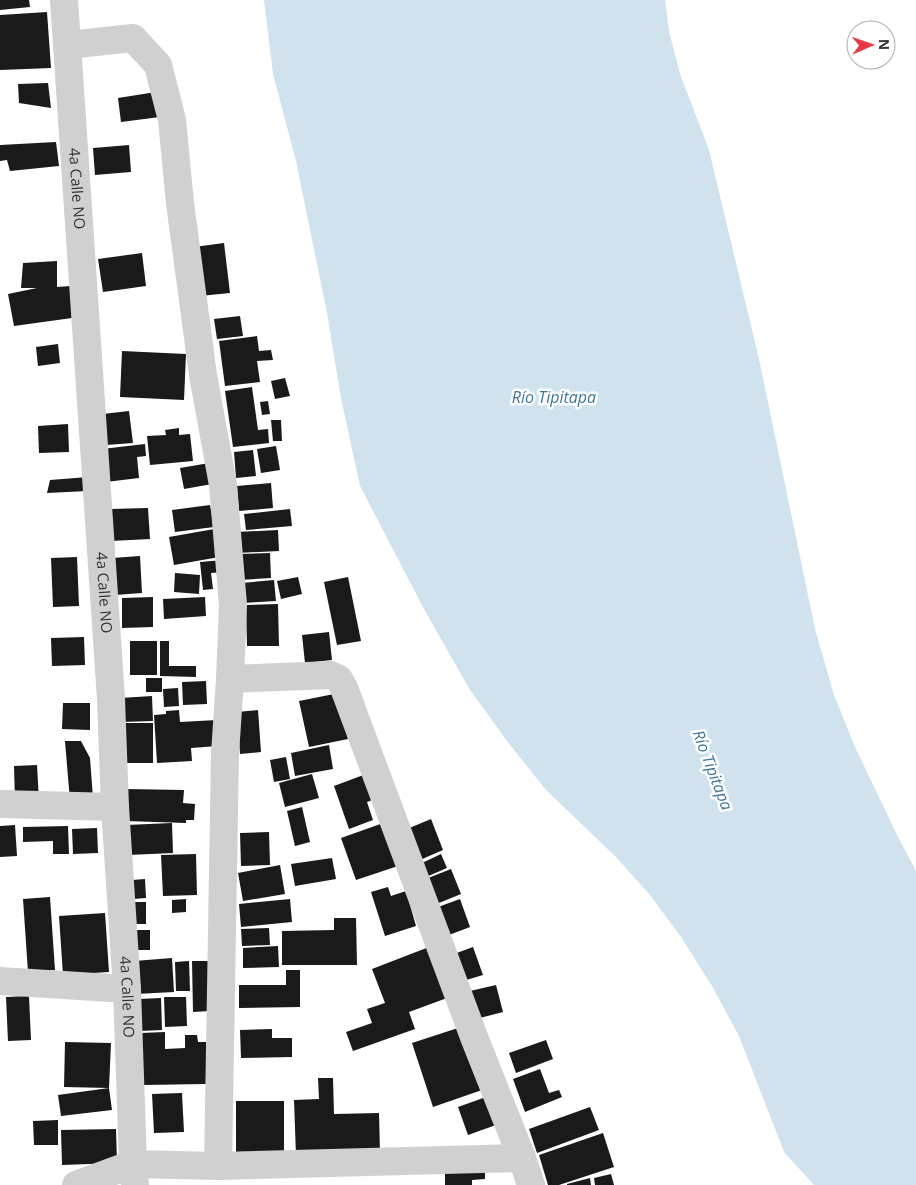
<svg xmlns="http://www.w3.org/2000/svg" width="916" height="1185" font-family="'Open Sans',sans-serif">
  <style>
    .water { fill: #cfe2ee }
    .building { fill: #1a1a1a }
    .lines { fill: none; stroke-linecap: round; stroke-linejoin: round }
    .minor { stroke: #d0d0d0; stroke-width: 28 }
    .tertiary { stroke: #d0d0d0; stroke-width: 28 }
    .labels { text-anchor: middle; stroke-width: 5; stroke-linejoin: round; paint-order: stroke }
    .street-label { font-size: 15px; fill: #333; stroke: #fff }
    .water-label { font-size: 16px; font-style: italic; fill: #3f7597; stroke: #fff }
  </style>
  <rect width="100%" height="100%" fill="#fff"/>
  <!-- water -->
  <polygon class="water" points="264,0 665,0 669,31 680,74 709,150 759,359 815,629 834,695 855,747 898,837 916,871 916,1185 814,1185 784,1152 739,1036 712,986 681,937 650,895 616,857 546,790 507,741 470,690 424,609 360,486 341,398 327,313 296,161 273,74"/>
  <!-- building -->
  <g class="building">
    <polygon points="0,0 29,0 30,7 0,10"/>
    <polygon points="47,12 51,68 0,70 0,15"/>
    <polygon points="48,83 51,108 19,103 18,84"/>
    <polygon points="156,92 160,117 121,122 118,98"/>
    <polygon points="56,142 59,166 10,171 7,160 0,161 0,145"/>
    <polygon points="129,145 131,172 95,175 93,148"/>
    <polygon points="224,243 230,293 200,296 194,247"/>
    <polygon points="142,253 146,286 103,292 98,259"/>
    <polygon points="57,261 57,287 71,286 72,318 14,326 8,294 37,288 21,288 23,263"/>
    <polygon points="240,316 243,336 217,339 214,319"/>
    <polygon points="257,336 259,351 271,350 273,360 257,361 260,382 225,386 219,341"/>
    <polygon points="58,344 60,363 38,366 36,347"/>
    <polygon points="122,351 186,354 184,400 120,397"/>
    <polygon points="285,378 290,396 275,399 271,381"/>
    <polygon points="252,387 258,430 268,429 269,443 233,447 225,391"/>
    <polygon points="268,401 270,414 262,415 260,402"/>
    <polygon points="129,411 133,443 106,445 103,414"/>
    <polygon points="271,420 281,420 282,441 273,441"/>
    <polygon points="68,424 69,452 39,453 38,426"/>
    <polygon points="179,428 179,435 190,434 193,461 150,465 147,436 166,435 165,430"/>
    <polygon points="145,444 146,456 137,457 139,478 106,482 102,449"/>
    <polygon points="276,446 280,470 261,473 257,449"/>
    <polygon points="253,450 256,476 236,478 234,452"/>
    <polygon points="215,462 218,483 184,489 180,468"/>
    <polygon points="88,477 87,491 47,493 50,480"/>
    <polygon points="271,483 273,508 239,511 237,486"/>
    <polygon points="210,505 214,527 175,532 172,510"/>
    <polygon points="148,508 150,539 111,541 110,509"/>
    <polygon points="290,509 292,526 246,530 244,514"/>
    <polygon points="220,528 225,556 174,565 169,537"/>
    <polygon points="278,530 279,551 237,553 236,532"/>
    <polygon points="270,553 271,578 239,580 238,554"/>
    <polygon points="140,556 142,593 115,595 112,558"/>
    <polygon points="77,557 79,606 53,607 51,558"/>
    <polygon points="223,560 224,572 211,573 213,589 203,590 200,562"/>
    <polygon points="175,573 200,575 199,594 174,592"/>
    <polygon points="298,577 302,594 281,599 277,581"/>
    <polygon points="348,577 361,641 337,645 324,582"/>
    <polygon points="274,580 276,601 242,603 241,583"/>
    <polygon points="153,597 153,627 122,628 122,598"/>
    <polygon points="205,597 206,616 164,619 163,599"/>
    <polygon points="278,604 279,646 247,646 246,605"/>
    <polygon points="329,632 332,660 305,663 302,635"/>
    <polygon points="84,637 85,665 52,666 51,638"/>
    <rect x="130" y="641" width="27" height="34"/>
    <polygon points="160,641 169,641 169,666 196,666 196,677 160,676"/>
    <rect x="146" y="678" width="16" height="14"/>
    <polygon points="206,681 207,704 183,705 182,682"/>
    <polygon points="178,688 179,706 164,707 163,689"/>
    <polygon points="339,693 348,739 309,747 299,701"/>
    <polygon points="152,696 153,721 121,722 120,698"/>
    <polygon points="63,703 90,703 90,730 62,729"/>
    <polygon points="179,710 180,722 217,720 218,746 191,748 192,761 157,763 154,715 166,714 166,711"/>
    <polygon points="258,710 261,752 240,754 237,712"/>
    <rect x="119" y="723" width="34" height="40"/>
    <polygon points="65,741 81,741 90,758 93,798 70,801"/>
    <polygon points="329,745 333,769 295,776 291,753"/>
    <polygon points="286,757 290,779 274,782 270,760"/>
    <polygon points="37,765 39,801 15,802 14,766"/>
    <polygon points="312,774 319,798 285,807 279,783"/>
    <polygon points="366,774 375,799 367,802 373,820 349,829 334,786"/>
    <polygon points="126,789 184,790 183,803 195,804 194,820 186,820 186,823 126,821"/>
    <polygon points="302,807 310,842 295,846 287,811"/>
    <polygon points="431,819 443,850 420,860 407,829"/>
    <polygon points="386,822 401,865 356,880 341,838"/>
    <polygon points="172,823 173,853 128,855 126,825"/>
    <polygon points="15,825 17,856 0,857 0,826"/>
    <polygon points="68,826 69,854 53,854 53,841 23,842 23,827"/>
    <polygon points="97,828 98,853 73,854 72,829"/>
    <polygon points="269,832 270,865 241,866 240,833"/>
    <polygon points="196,854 197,895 163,896 161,855"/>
    <polygon points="441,854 447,868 426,877 420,864"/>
    <polygon points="332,858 336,879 295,886 291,864"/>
    <polygon points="280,865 285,894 243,901 238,873"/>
    <polygon points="451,869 461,894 434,905 423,880"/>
    <polygon points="145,879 146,898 133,899 132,880"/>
    <polygon points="388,887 391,896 406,891 416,926 385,936 371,892"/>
    <polygon points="50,897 55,970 28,972 23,899"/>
    <polygon points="186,899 186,912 172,913 172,900"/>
    <polygon points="290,899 292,922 241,927 239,904"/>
    <polygon points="460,899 470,927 449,935 438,907"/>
    <rect x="133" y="902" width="13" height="22"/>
    <polygon points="105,913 109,972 63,975 59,916"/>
    <polygon points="334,918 356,918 357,965 282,965 282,931 334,930"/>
    <polygon points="269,928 270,945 242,946 241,929"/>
    <rect x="132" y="930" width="18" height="20"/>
    <polygon points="278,946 279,967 243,968 243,948"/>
    <polygon points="429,947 447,998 409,1012 415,1029 353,1051 346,1032 372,1023 367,1009 385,1003 372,969"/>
    <polygon points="473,947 483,975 463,981 454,954"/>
    <polygon points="172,958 174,992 136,994 134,961"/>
    <polygon points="189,961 190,991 176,991 175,962"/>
    <polygon points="192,961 208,961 210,1011 193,1012"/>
    <polygon points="286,970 300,970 300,1007 239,1008 239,985 286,985"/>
    <polygon points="496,985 503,1012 476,1019 470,991"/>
    <polygon points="29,996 31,1040 8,1041 6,997"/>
    <polygon points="164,997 186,997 187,1026 165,1027"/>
    <polygon points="161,998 162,1030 140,1031 139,999"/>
    <polygon points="461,1027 482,1090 433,1107 412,1043"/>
    <polygon points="272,1029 272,1038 292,1038 292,1057 241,1058 240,1030"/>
    <polygon points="165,1032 165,1049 185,1048 185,1035 197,1035 198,1042 206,1042 207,1084 142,1085 141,1033"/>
    <polygon points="546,1040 553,1059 516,1073 509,1053"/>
    <polygon points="65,1042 111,1043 109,1088 64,1087"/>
    <polygon points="540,1069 549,1093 559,1090 562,1097 525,1112 513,1079"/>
    <polygon points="318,1078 333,1078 334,1114 379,1113 380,1153 296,1156 294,1100 319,1099"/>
    <polygon points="109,1088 112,1110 61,1116 58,1095"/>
    <polygon points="182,1093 184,1132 154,1133 152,1094"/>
    <polygon points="486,1097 496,1125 468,1135 458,1107"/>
    <rect x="236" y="1101" width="48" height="57"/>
    <polygon points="590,1107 599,1130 537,1153 529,1129"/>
    <polygon points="58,1120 58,1145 34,1145 33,1121"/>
    <polygon points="116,1129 117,1163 62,1165 61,1130"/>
    <polygon points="603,1133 614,1167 559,1185 548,1185 539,1155"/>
    <polygon points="485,1172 485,1179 472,1180 472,1185 445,1185 445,1173"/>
    <polygon points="611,1174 614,1185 595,1185 594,1178"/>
    <polygon points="590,1178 591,1185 567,1185 567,1184"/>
  </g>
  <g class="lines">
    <!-- minor -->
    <g class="minor">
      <path id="s1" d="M64,0l47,699 4,108 12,182 6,175 85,2 304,-8"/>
      <polyline points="68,45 133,38 158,65 172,120 180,203 203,375 223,485 233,605 230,679 225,754 218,1166"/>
      <polyline points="230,679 331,675 339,679 344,688 474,1037 522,1158 531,1185"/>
      <polyline points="0,804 115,807"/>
      <polyline points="0,981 127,989"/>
    </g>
    <!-- tertiary -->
    <polyline class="tertiary" points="76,1185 133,1164 135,1185"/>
  </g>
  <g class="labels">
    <!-- street labels -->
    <g class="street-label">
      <text dy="5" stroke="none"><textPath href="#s1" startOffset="189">4a Calle NO</textPath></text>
      <text dy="5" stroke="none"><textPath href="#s1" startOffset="594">4a Calle NO</textPath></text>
      <text dy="5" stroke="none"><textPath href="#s1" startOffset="999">4a Calle NO</textPath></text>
    </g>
    <!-- water labels -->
    <g class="water-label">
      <text x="554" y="403">Río Tipitapa</text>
      <text transform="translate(713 770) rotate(69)" y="6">Río Tipitapa</text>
    </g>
  </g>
  <!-- north arrow -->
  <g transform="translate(871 45) rotate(88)"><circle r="24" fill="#ffffff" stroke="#adadad"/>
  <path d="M0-4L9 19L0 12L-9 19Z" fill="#e63946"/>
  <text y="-8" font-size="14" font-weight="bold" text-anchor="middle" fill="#333333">N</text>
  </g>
</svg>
